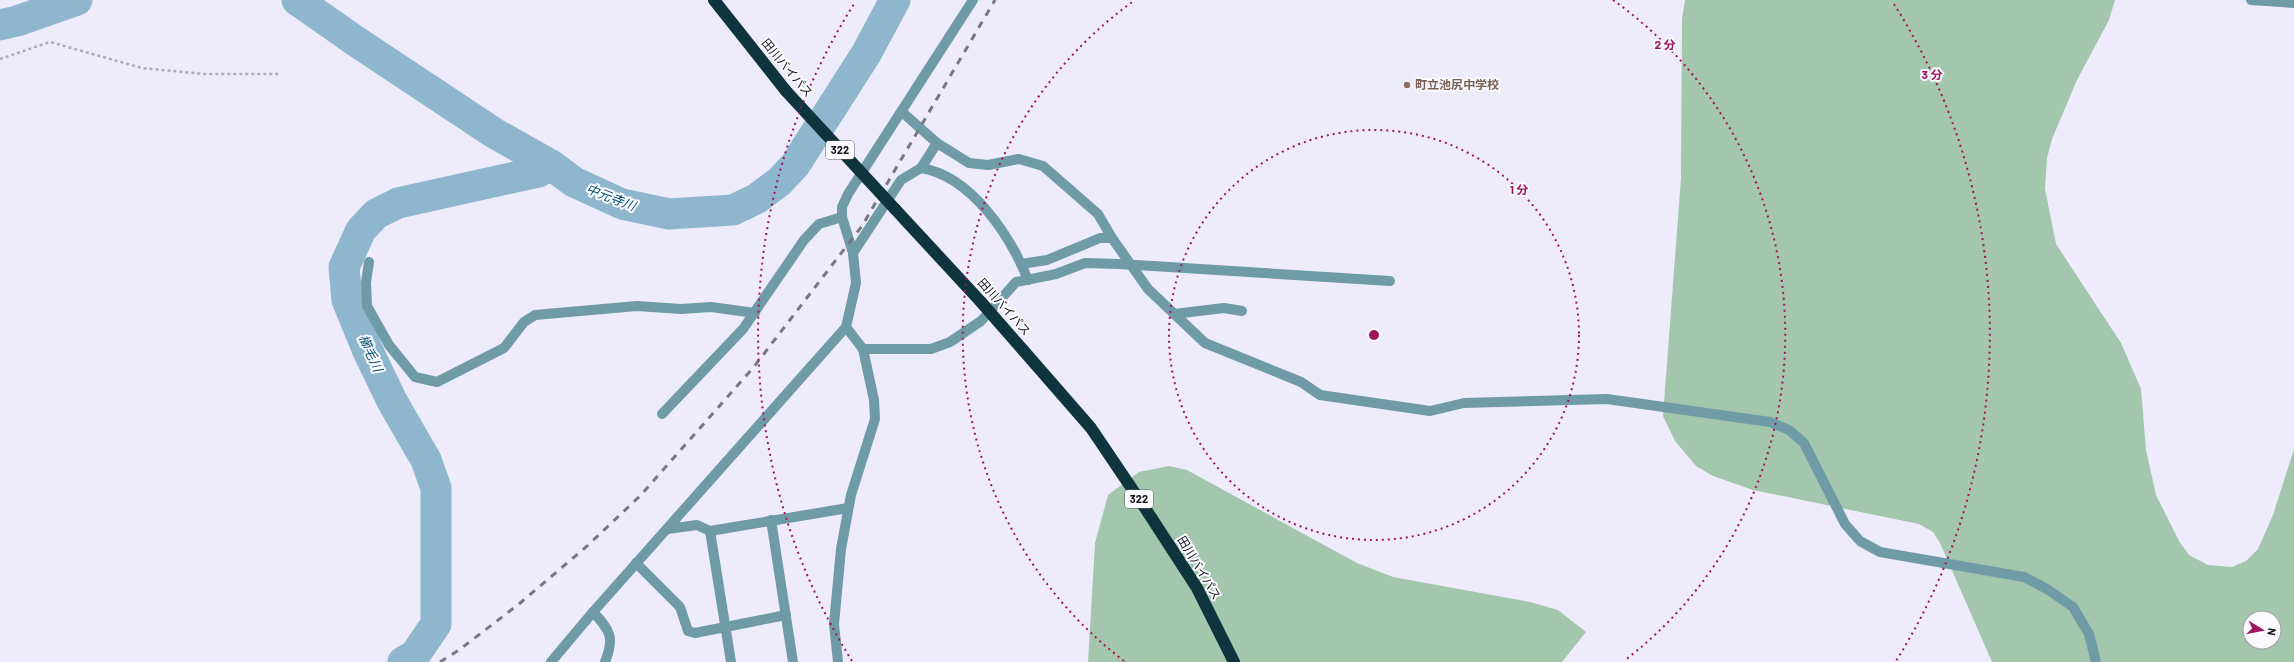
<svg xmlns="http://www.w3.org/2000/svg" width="2294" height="662" font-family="Barlow,'Noto Sans JP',sans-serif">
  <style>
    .green { fill: #a3c6ad; fill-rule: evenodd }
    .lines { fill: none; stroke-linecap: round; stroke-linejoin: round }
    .river { stroke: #8eb6cc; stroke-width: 31 }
    .path { stroke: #acaab8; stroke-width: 2.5; stroke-dasharray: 3 3; stroke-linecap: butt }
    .minor { stroke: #6e9ba6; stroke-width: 10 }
    .highway { stroke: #0e353e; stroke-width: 12 }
    .rail { stroke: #777681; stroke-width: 3; stroke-dasharray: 7 7; stroke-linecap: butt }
    .minor-bridge { stroke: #6e9ba6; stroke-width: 10 }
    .highway-bridge { stroke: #0e353e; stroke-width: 12 }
    .ring { fill: none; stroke: #a01560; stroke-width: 2; stroke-dasharray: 2 4 }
    .education-dot { fill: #8d6e63; stroke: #fbfbff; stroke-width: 1.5 }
    .labels { text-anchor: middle; stroke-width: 4; stroke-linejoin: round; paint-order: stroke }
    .shield { fill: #fbfbff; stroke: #5b5a60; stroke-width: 1 }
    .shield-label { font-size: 11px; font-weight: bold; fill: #16151c }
    .street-label { font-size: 12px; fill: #16151c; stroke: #fbfbff }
    .education-label { font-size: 12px; font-weight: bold; fill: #785e54; stroke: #fbfbff; text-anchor: start }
    .water-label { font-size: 13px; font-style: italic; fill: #004e6d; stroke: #fbfbff }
    .centre { fill: #a01560; stroke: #fbfbff; stroke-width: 2 }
    .ring-label { font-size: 12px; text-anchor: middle; font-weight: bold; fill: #a01560; stroke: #fbfbff; stroke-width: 4; stroke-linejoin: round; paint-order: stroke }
  </style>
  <rect width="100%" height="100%" fill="#eeecfc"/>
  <!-- green -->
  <g class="green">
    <path d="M1685,0h430l-6,20 -32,60 -25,59 -5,19 -2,31 11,55 65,99 20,46 5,61 10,45 23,46 10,14 19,10 24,2 14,-6 12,-12 15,-34 21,-66v213h-302l-52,-119 -7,-11 -14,-8 -166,-34 -40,-14 -17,-10 -21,-25 -12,-25 18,-238 1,-159zM2250,618h24v24h-24z"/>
    <polygon points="1169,466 1187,470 1357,563 1393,577 1530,602 1558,610 1586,632 1562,662 1088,662 1095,543 1108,495 1139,472"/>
  </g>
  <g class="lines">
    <!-- river -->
    <g class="river">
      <polyline points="297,0 354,40 494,133 551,165 574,182 622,204 669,214 733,210 756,199 779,182 795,165 866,54 895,0"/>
      <polyline points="0,25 17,21 77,0"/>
      <polyline points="403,662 415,655 436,624 436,488 426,460 392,401 367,349 347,300 344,267 361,230 376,214 398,203 538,172 551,165"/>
    </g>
    <!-- path -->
    <polyline class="path" points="0,59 50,42 142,68 204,74 280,74"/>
    <!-- minor -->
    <g class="minor">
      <polyline points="2251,0 2294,3"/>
      <polyline points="902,112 937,143"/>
      <polyline points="921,168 937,143 969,163 988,165 1019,159 1043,166 1098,214 1112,238"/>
      <path d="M853,253l48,-73 20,-12c50,8 89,67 107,112"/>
      <polyline points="369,262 366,282 367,306 389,345 415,377 437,382 504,348 524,322 535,315 637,306 681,309 711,307 755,313"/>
      <polyline points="1021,264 1047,260 1100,238 1112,238 1148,289 1205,343 1301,382 1320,395 1430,411 1464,403 1607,399 1770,422 1789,430 1804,443 1845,524 1860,541 1880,552 2024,577 2047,589 2073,607 2089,634 2096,662"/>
      <polyline points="1153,266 1390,281"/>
      <polyline points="1174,314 1224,308 1242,311"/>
      <polyline points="863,349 931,349 950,342 981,321 1016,282 1056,274 1085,263 1118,264"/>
      <polyline points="662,414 743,329 804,240 819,224 842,217"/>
      <polyline points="771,520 793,662"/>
      <polyline points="667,529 697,525 710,531"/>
      <polyline points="636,563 680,607 688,631 695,633 786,615"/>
      <path d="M593,612c17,18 22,25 12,50"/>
      <polyline points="551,662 593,612 846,327 856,283 853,253 842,217 842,207 848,194 973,0"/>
      <polyline points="731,662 710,531 848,508"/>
      <polyline points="838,662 834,624 841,549 851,495 875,419 874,400 863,349 846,327"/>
    </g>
    <!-- highway -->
    <g class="highway">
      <polyline points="714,0 786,91"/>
      <polyline points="895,209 981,302"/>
      <polyline points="1023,350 1091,428 1145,508 1197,588 1234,662"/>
    </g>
    <!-- rail -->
    <polyline class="rail" points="440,662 459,650 519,604 586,547 640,496 753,368 862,226 995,0"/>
    <!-- minor-bridge -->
    <polyline class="minor-bridge" points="1118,264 1153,266"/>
    <!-- highway-bridge -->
    <g class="highway-bridge">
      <polyline points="786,91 895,209"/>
      <polyline points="981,302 1023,350"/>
    </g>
  </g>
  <!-- distance rings -->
  <g class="ring">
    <circle cx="1374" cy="335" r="205"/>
    <path d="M1124 661A411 411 0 0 1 1135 0M1613 0A411 411 0 0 1 1624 661"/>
    <path d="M852 661A616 616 0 0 1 854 4M1894 4A616 616 0 0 1 1896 661"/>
  </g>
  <!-- markers -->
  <circle class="education-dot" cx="1407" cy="85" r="4"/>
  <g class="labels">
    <!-- shield labels -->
    <g class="shield">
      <rect x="826" y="141" width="28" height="18" rx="3"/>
      <rect x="1125" y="490" width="28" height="18" rx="3"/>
    </g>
    <g class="shield-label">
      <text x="840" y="154">322</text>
      <text x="1139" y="503">322</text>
    </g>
    <!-- street labels -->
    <g class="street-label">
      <text transform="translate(787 68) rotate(50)" y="4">田川バイパス</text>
      <text transform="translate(1004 307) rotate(48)" y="4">田川バイパス</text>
      <text transform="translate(1199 568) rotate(59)" y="4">田川バイパス</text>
    </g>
    <!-- education labels -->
    <g class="education-label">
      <text x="1415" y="89">町立池尻中学校</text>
    </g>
    <!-- water labels -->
    <g class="water-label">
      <text transform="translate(611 197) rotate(21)" y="5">中元寺川</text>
      <text transform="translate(371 353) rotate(66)" y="5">櫛毛川</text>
    </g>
  </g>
  <circle cx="1374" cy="335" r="6" class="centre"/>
  <g class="ring-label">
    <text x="1665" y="49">2 分</text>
    <text x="1932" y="79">3 分</text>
    <text x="1519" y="194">1 分</text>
  </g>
  <!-- north arrow -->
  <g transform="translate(2262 630) rotate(100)"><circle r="19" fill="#fbfbff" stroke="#9f9fa4"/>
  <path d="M0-3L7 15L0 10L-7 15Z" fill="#a01560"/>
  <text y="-6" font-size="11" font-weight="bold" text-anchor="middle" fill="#16151c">N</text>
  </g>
</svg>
